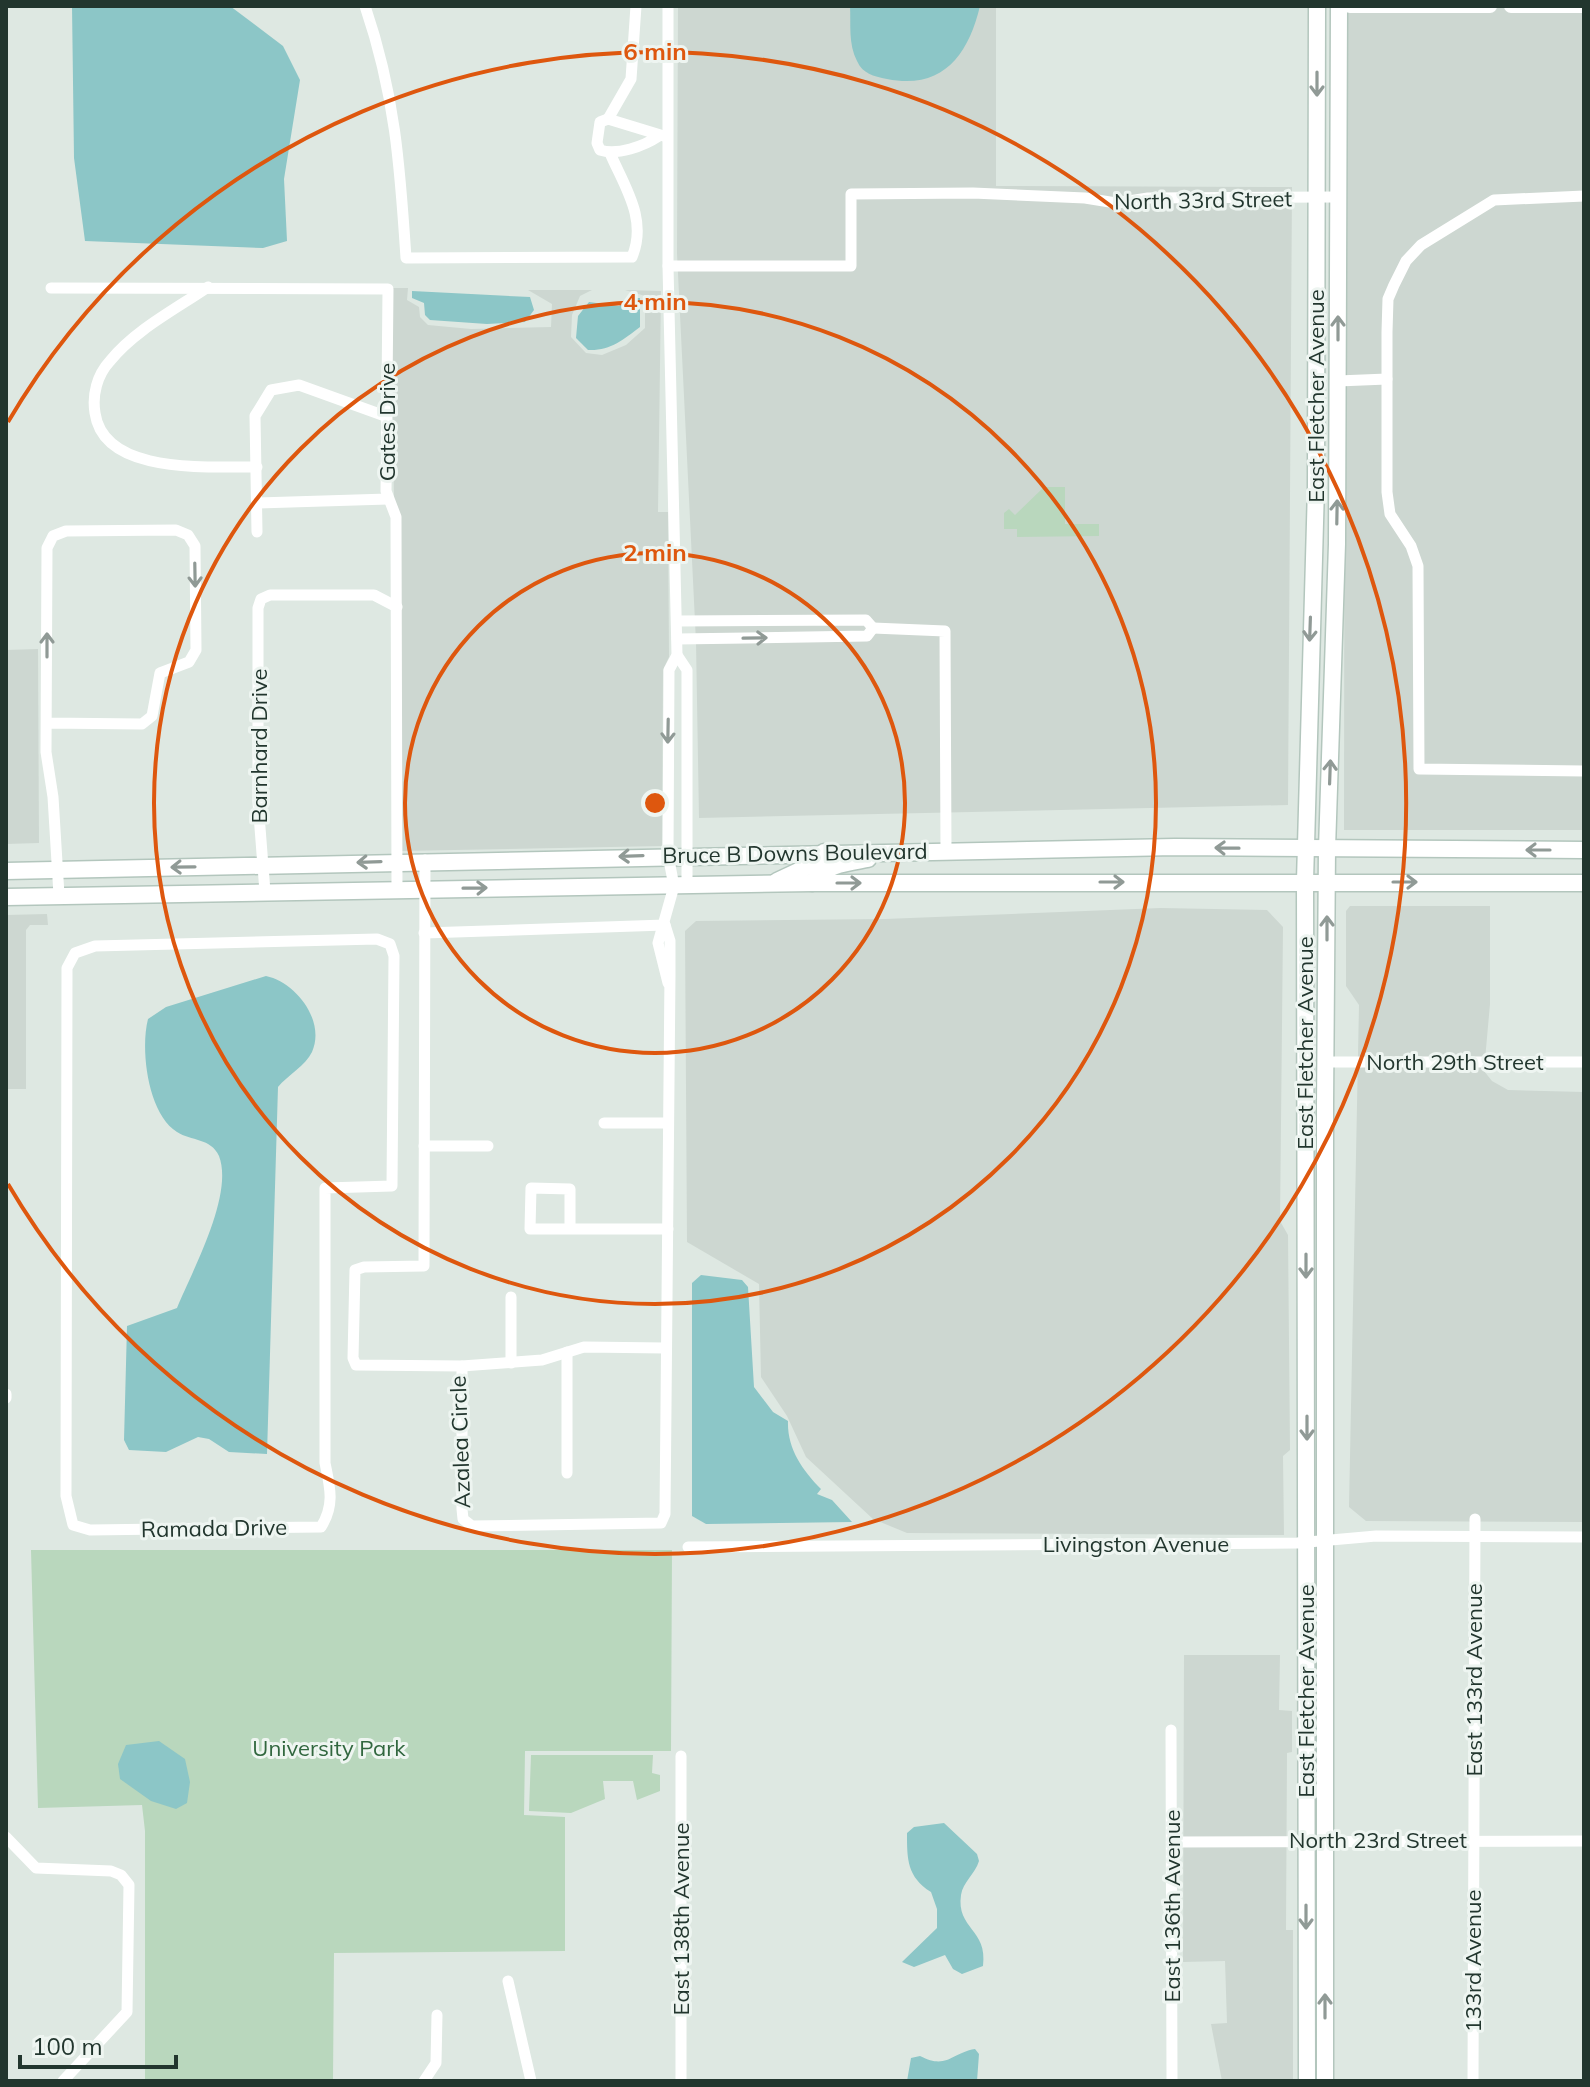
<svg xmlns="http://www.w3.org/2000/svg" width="1590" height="2087" font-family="Mulish,sans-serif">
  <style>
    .built { fill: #cdd7d1 }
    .green { fill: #b9d7bd }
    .water { fill: #8cc6c7 }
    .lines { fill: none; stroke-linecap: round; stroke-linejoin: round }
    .secondary-casing { stroke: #b3c6bd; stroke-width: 19 }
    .minor { stroke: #fff; stroke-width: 11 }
    .tertiary { stroke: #fff; stroke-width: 14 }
    .secondary { stroke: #fff; stroke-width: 16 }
    .oneway { stroke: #909a96 }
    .ring { fill: none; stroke: #de570e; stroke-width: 4 }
    .labels { text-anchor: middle; stroke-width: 6; stroke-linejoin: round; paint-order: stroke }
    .street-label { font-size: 22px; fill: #22362e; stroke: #eef5f1 }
    .park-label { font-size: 22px; fill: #31673f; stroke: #eef5f1 }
    .centre { fill: #de570e; stroke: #eef5f1; stroke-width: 4 }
    .ring-label { font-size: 24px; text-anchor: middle; font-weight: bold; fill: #de570e; stroke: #eef5f1; stroke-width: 6; stroke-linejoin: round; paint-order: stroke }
  </style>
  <rect width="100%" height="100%" fill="#dee8e2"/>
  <!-- built -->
  <g class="built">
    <polygon points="678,6 996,6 996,186 1292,187 1288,805 699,818 696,642 677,253"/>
    <polygon points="1345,6 1584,6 1584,830 1344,830"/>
    <polygon points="391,288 408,288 407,300 419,307 420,317 428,325 471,329 551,327 552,304 528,290 592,290 580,296 572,315 571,337 586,353 602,355 626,345 645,328 645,296 625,290 661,291 658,512 668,512 669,657 663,670 662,846 399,851"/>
    <polygon points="38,649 39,843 6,844 6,650"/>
    <polygon points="1350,906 1490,906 1490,1004 1484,1071 1492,1081 1508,1090 1584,1092 1584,1522 1366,1521 1349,1507 1359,1005 1346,986 1346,911"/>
    <polygon points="1161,908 1267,910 1283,927 1280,1221 1288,1235 1290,1450 1283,1456 1284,1535 907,1533 873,1519 806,1457 787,1416 761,1377 759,1284 687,1242 685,931 696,921 885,919"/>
    <polygon points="47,914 48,925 30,925 26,930 26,1089 6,1089 6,915"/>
    <polygon points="1184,1655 1280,1655 1279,1710 1292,1711 1292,1752 1287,1753 1286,1930 1293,1930 1293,2081 1222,2081 1211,2024 1227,2023 1225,1961 1183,1962"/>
  </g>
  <!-- green -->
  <g class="green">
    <polygon points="1044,487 1065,487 1065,524 1099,524 1099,536 1017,537 1017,529 1004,529 1004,513 1009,509 1015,515"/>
    <polygon points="31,1550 672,1550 671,1751 525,1751 524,1815 565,1817 565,1951 334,1953 333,2081 145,2081 145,1831 142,1805 38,1808"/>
    <polygon points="531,1755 653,1755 652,1773 660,1775 660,1791 637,1800 633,1781 603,1781 605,1799 571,1813 529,1811"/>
  </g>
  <!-- water -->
  <g class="water">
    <polygon points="72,6 230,6 283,46 300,80 284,179 287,241 263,248 85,241 74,158"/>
    <path d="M850,6h130c-12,50 -38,84 -93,73 -14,-3 -24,-5 -30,-18 -9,-17 -6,-37 -7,-55z"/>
    <polygon points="412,291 530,297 534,310 525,322 487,324 430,320 425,315 424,303 412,298"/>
    <path d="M630,298h10v29c-17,13 -30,24 -52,23l-12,-12 2,-22 11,-14 30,4z"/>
    <path d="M266,976c29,6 60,44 46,76 -6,13 -25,24 -34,35l-11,367 -38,-2 -20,-13 -11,-2 -32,15 -37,-2 -5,-10 3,-114 50,-18c15,-37 57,-113 42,-152 -8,-18 -28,-15 -42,-24 -29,-18 -37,-82 -29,-113l18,-12z"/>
    <path d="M701,1275l41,5 6,7 6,100 19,25 15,9c-1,27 14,49 33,68l-4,5 15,6 20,22 -146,2 -14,-8v-233z"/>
    <polygon points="159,1741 185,1759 190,1782 187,1803 176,1809 151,1801 120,1779 118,1764 126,1745"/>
    <path d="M944,1823l33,31 2,7c-4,13 -16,21 -18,34 -5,34 27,34 22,71l-21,8 -9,-5 -8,-14 -31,12 -12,-5 35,-34v-19l-6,-17c-24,-15 -24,-33 -24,-59l7,-6z"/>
    <path d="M975,2049l4,5 -2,27h-70l4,-23 9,-2c27,14 31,-3 55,-7z"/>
  </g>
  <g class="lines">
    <!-- secondary casing -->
    <g class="secondary-casing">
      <g id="secondary">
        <polyline points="6,871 1175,847 1584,850"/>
        <polyline points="777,881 809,866 824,852"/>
        <path d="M812,883c15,-19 34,-20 56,-24"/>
        <polyline points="6,897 812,883 1584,883"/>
        <polyline points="1307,2081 1305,881 1316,487 1317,6"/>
        <polyline points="1325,2081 1325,1104 1327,849 1337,544 1339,6"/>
      </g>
    </g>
    <!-- minor -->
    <g class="minor">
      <path d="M365,6c30,88 35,160 41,252l226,-1c16,-38 -8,-71 -22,-104"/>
      <polyline points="668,6 668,266 677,655 669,670 668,855 674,886 658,943 668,983"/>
      <polyline points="608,119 631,79 636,6"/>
      <path d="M659,136c-15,10 -42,20 -59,14l-3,-7 3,-21 8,-3 59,18"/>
      <polyline points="1584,196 1494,200 1421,245 1406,261 1394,285 1388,299 1387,332 1387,492 1390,514 1411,546 1418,566 1419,769 1584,771"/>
      <polyline points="668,266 851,266 851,194 973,193 1085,198 1116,203 1148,198 1338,197"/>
      <path d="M208,287c-32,22 -73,43 -98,74 -13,14 -18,34 -15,52 9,63 116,53 162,54"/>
      <polyline points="51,288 388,289 386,491 396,517 397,889"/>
      <polyline points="1338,381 1387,379"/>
      <polyline points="258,503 388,499"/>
      <polyline points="257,532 255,416 271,390 299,385 385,416"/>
      <polyline points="677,621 866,620 873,628 867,636 677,639"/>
      <polyline points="873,628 945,631 946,850"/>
      <polyline points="677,655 687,670 687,885"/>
      <polyline points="47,723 142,724 152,716 160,673 189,662 196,650 195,546 188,535 176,530 66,531 53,536 47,548 46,752 53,797 59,895"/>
      <polyline points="425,860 424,1266 364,1267 355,1270 353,1358 356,1365 462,1366 542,1360 584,1347 665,1348"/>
      <polyline points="265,892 258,802 258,608 261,599 270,595 374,595 397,607"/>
      <polyline points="424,933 665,925"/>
      <path d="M377,939l13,5 4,12 -2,230 -67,2v275c5,24 10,42 -4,64l-231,3 -17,-5 -7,-29 1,-528 8,-15 20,-7z"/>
      <polyline points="1326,1062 1584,1062"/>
      <polyline points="604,1123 668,1123"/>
      <polyline points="424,1146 488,1146"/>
      <polyline points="570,1229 530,1229 531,1188 570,1189 570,1229 668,1229"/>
      <polyline points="511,1297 511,1363"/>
      <polyline points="462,1366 462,1509 463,1519 472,1526 661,1523 665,1514 670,974 670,941 665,925"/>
      <polyline points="6,1394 6,1398"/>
      <polyline points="567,1473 567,1352"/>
      <polyline points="688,1547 1297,1543 1376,1536 1584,1537"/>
      <polyline points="1171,1730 1172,2081"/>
      <polyline points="6,1837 36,1868 111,1871 121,1875 129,1885 127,2012 63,2081"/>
      <polyline points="1172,1842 1584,1841"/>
      <polyline points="508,1981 531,2081"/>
      <polyline points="424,2081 436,2063 437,2015"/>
      <polyline points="681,2081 681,1756"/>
      <polyline points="1473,2081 1475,1519"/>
    </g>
    <!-- tertiary -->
    <g class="tertiary">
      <polyline points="1350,6 1490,6"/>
      <polyline points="1511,6 1584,6"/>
    </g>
    <!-- secondary -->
    <use href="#secondary" class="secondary"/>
  </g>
  <!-- one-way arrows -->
  <defs><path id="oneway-shaft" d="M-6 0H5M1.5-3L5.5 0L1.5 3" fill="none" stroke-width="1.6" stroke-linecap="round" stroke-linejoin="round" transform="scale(2)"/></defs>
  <g class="oneway">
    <use href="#oneway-shaft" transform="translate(1317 84) rotate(90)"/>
    <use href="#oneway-shaft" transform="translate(1338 328) rotate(-90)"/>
    <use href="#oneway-shaft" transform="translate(1337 512) rotate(-89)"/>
    <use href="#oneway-shaft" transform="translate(195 575) rotate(89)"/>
    <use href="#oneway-shaft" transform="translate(1310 629) rotate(92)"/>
    <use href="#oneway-shaft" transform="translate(755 638) rotate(-1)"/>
    <use href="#oneway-shaft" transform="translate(47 645) rotate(-90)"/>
    <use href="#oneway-shaft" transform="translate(668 731) rotate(91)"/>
    <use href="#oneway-shaft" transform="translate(1330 772) rotate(-88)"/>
    <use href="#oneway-shaft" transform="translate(1227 848) rotate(-179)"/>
    <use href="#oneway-shaft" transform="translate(1538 850) rotate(-180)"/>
    <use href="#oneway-shaft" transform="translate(631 856) rotate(178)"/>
    <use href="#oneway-shaft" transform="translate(369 862) rotate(178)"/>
    <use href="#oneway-shaft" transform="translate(183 867) rotate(179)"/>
    <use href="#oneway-shaft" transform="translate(1112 882)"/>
    <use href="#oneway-shaft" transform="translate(1405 882)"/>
    <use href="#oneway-shaft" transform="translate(849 883)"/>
    <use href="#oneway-shaft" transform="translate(475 888) rotate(-1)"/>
    <use href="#oneway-shaft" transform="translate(1327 928) rotate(-90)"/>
    <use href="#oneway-shaft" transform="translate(1306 1266) rotate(90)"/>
    <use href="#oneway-shaft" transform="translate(1307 1428) rotate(90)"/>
    <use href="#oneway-shaft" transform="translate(1306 1917) rotate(90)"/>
    <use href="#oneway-shaft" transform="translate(1325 2006) rotate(-90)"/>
  </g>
  <!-- distance rings -->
  <g class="ring">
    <circle cx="655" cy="803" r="250"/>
    <circle cx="655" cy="803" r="501"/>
    <path d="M8 422A751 751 0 1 1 8 1184"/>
  </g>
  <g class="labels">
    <!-- street labels -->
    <g class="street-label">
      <text transform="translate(1203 200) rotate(-1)" y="8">North 33rd Street</text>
      <text transform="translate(1316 396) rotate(-90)" y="8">East Fletcher Avenue</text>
      <text transform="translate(387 422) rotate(-90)" y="8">Gates Drive</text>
      <text transform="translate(259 746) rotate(-90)" y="8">Barnhard Drive</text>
      <text transform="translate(795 853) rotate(-1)" y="8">Bruce B Downs Boulevard</text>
      <text transform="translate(1305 1043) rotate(-90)" y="8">East Fletcher Avenue</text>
      <text x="1455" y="1070">North 29th Street</text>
      <text transform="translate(460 1442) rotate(-92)" y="8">Azalea Circle</text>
      <text transform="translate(214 1528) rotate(-1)" y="8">Ramada Drive</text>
      <text x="1136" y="1552">Livingston Avenue</text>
      <text transform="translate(1474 1680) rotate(-90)" y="8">East 133rd Avenue</text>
      <text transform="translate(1306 1691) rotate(-90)" y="8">East Fletcher Avenue</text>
      <text x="1378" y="1848">North 23rd Street</text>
      <text transform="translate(1172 1906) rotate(-90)" y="8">East 136th Avenue</text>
      <text transform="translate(681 1919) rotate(-90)" y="8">East 138th Avenue</text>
      <text transform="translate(1473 1961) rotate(-90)" y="8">133rd Avenue</text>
    </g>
    <!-- park labels -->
    <g class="park-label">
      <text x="329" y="1756">University Park</text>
    </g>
  </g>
  <circle cx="655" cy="803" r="12" class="centre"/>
  <g class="ring-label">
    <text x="655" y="60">6 min</text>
    <text x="655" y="310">4 min</text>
    <text x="655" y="561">2 min</text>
  </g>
  <!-- border -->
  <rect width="1590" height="2087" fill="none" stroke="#22362e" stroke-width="16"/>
  <!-- scale -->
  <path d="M20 2055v12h156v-12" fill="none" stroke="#22362e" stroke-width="4"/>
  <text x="32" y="2055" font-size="24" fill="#22362e" stroke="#eef5f1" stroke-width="6" paint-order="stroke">100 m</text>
</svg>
